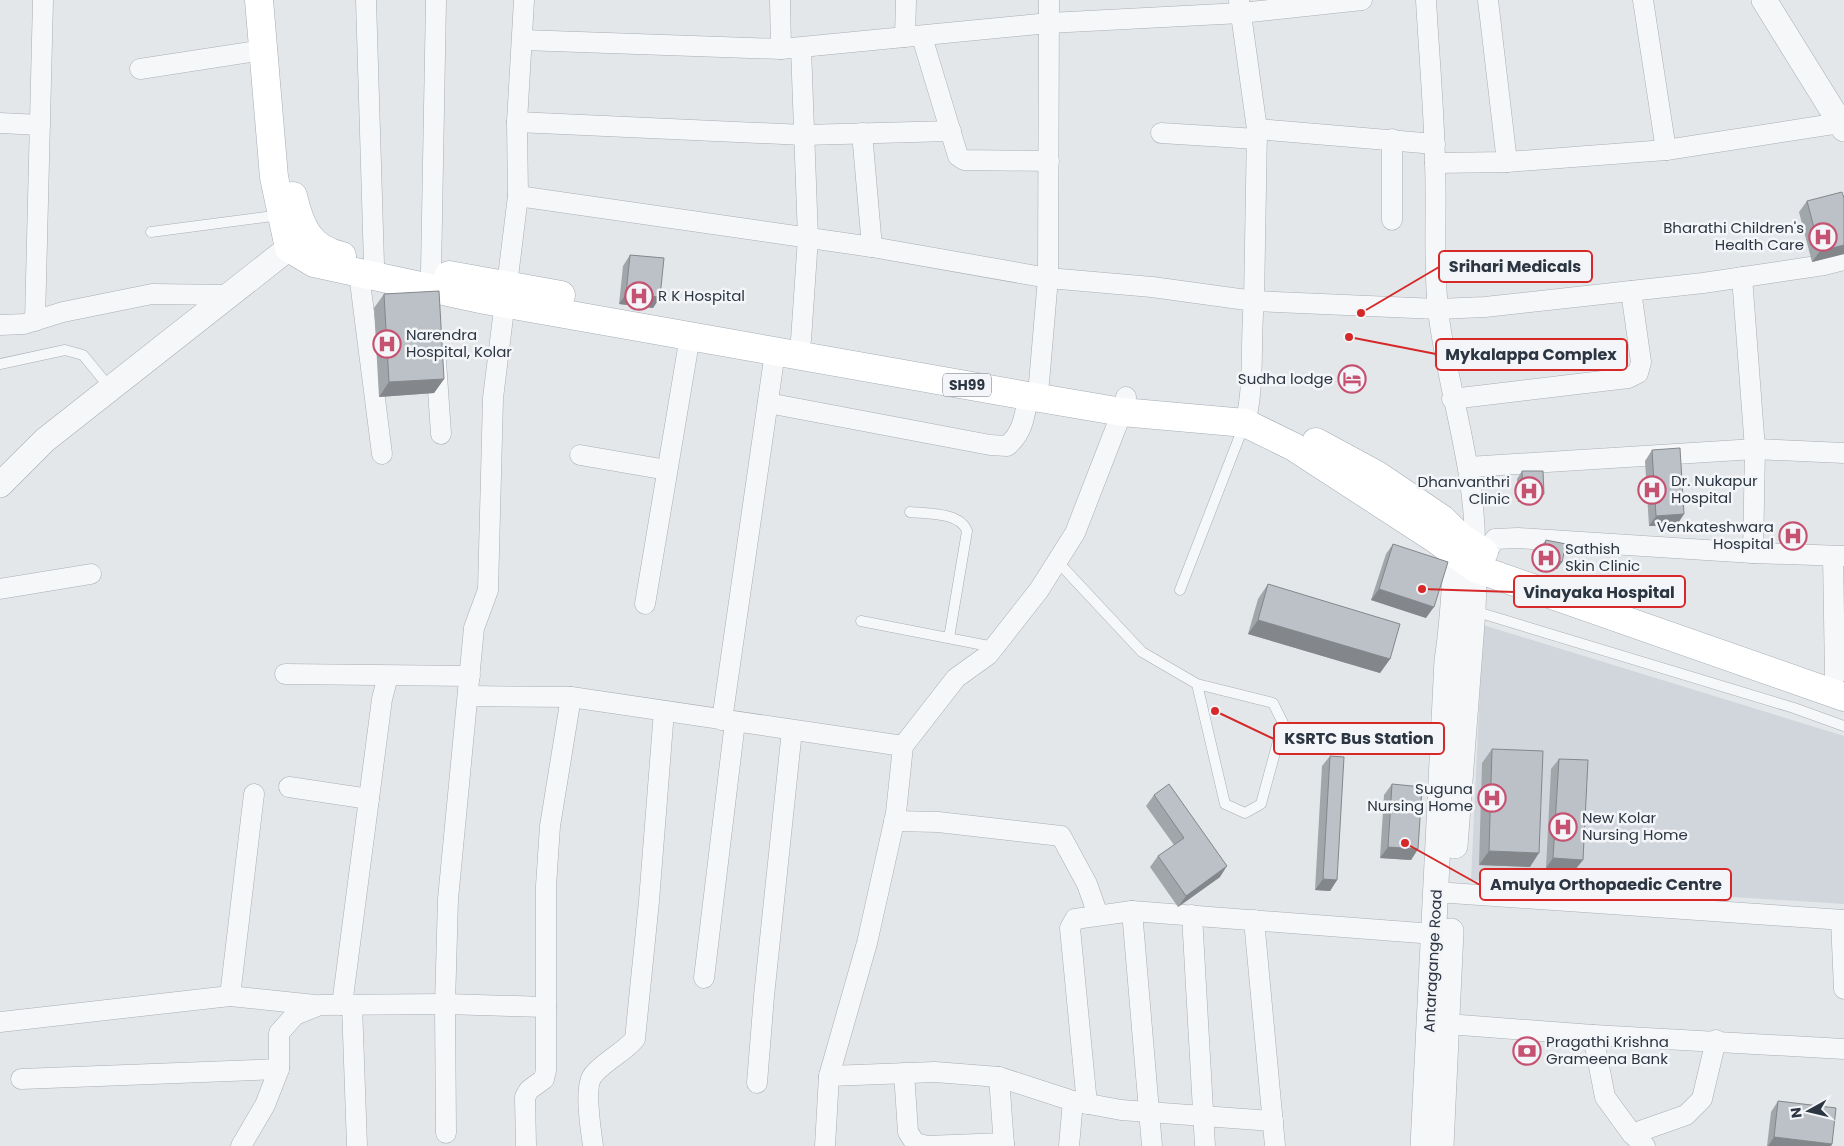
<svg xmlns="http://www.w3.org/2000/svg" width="1844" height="1146" font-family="Poppins,sans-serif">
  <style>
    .built { fill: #d1d6dc }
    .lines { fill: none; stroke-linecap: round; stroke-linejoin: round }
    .service-casing { stroke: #a8aeb4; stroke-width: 11 }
    .minor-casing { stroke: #a8aeb4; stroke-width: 21 }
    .tertiary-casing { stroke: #a8aeb4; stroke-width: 26 }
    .primary-casing { stroke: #a3adb5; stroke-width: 29 }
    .service { stroke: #f6f7f9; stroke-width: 10 }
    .minor { stroke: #f6f7f9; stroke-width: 20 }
    .tertiary { stroke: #f6f7f9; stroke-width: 25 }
    .primary { stroke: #fff; stroke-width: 28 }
    .wall { fill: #a1a6ab }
    .shaded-wall { fill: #83878b }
    .building { fill: #bbc1c7; stroke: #83878b }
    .labels { text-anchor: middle; stroke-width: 5; stroke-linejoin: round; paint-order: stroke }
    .shield { fill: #f3f5f8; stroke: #686f79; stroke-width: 1 }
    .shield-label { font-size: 14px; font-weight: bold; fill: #2c3642 }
    .poi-label { font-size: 15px; fill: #2c3642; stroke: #f3f5f8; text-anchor: start }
    .street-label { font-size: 15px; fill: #2c3642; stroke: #f3f5f8 }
    .leader { fill: none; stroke: #d62828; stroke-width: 2 }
    .callout-dot { fill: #d62828; stroke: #f3f5f8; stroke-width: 2 }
    .callout { fill: #f3f5f8; stroke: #d62828; stroke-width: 2 }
    .callout-label { font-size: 16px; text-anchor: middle; font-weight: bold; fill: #2c3642 }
  </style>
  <rect width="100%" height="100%" fill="#e3e7ea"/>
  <!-- built -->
  <polygon class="built" points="1483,625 1844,736 1844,904 1471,880"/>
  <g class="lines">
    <!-- service casing -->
    <g class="service-casing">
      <g id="service">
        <polyline points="151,232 281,215"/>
        <polyline points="0,364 65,350 83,355 110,388"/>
        <path d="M910,512c18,2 50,0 57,19l-18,107"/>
        <polyline points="1057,561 1142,652 1197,684 1273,703 1283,723 1261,804 1245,813 1225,804 1197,684"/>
        <polyline points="1180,590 1244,425"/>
        <polyline points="1474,611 1794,708 1844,726"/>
        <polyline points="861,621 994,647"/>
      </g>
    </g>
    <!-- minor casing -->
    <g class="minor-casing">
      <g id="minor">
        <polyline points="366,0 374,264"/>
        <polyline points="780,0 781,49"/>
        <path d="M1239,0l18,129 -3,172c-4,39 1,86 -9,122"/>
        <path d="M1426,0c3,54 8,108 9,162 2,49 -2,99 3,148 9,78 37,155 37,235"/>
        <polyline points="1488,0 1507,162"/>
        <polyline points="1643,0 1666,150"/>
        <polyline points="905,37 906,0"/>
        <polyline points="922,37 958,156 964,160 1049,161"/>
        <polyline points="523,40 781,49 1049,23 1241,13 1362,0"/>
        <polyline points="801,48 808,238 801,340"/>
        <polyline points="140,69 263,50"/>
        <polyline points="517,122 804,135 951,131"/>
        <polyline points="0,123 40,125"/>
        <polyline points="1257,129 1435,144"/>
        <polyline points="862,133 872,247"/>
        <polyline points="1161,133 1257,139"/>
        <polyline points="1392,139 1392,220"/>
        <polyline points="1435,163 1507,162 1666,150 1840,123"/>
        <polyline points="518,196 872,247 1048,278 1152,287 1254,301 1438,309 1485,307 1703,283 1824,265 1844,260"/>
        <polyline points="431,272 436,0"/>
        <polyline points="359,274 382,454"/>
        <polyline points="1742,277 1755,449 1753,553"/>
        <polyline points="35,321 43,0"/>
        <polyline points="0,325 24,324 63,312 152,294 231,295"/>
        <polyline points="436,361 441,434"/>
        <polyline points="1039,383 1048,278 1049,0"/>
        <polyline points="1452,399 1628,378 1638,373 1641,362 1631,291"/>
        <path d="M768,403l222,42 17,1c16,-13 18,-31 21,-50"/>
        <polyline points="580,455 667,470"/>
        <polyline points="1468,467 1755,449 1844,453"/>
        <polyline points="1486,553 1495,539 1518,538 1753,553 1844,556"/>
        <polyline points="1833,556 1835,676"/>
        <polyline points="0,589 91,574"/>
        <polyline points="645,604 690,336"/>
        <polyline points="285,674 470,676"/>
        <polyline points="468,696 571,697 903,746"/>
        <polyline points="722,720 775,352"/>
        <polyline points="289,787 369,799"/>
        <polyline points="894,821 938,822 1061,836 1087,884 1098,915"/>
        <polyline points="1436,892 1844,920"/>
        <polyline points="1132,911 1152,1146"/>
        <polyline points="1192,915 1205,1146"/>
        <polyline points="1254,920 1275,1146"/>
        <polyline points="1841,920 1844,989"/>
        <polyline points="704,978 735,722"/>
        <polyline points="230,996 254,794"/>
        <polyline points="342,1005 382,699 388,676"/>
        <polyline points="352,1005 357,1146"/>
        <polyline points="0,1022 230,996 315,1005"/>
        <polyline points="1447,1024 1593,1035 1844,1049"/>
        <polyline points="1593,1035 1605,1097 1632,1134 1645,1146"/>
        <polyline points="904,1073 908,1132 915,1143 927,1146 1004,1143"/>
        <polyline points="829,1076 935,1072 999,1077 1073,1101 1121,1110 1273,1121"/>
        <polyline points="999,1077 1004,1146"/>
        <polyline points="21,1079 279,1069"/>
        <polyline points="757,1083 764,996 792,730"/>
        <polyline points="1087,1104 1070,928 1075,919 1132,911 1434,934"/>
        <polyline points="446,1133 445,1004 448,899 474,628 488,590 493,398 518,196 517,122 524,0"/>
        <polyline points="1632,1134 1686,1115 1702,1099 1716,1040"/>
        <polyline points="241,1146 265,1105 279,1069 279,1033 295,1015 320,1005 445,1004 546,1007"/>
        <polyline points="526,1146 525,1097 529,1090 544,1079 546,1070 546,886 550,826 571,697"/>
        <path d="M593,1146c-2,-16 -10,-61 1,-72 12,-14 29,-21 41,-35l14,-138 15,-190"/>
        <polyline points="825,1146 829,1076 867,943 896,813 903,746 956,678 988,655 1039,590 1075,533 1122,412 1126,397"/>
        <polyline points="1069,1146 1073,1101"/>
      </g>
    </g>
    <!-- tertiary casing -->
    <g class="tertiary-casing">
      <g id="tertiary">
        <polyline points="1764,0 1844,129"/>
        <polyline points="0,485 45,440 289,248"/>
        <polyline points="1455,846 1473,610 1475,550"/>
        <path d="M1423,1146l24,-486c7,-41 6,-82 13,-122"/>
        <polyline points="1441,1146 1451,931"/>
      </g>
    </g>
    <!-- primary casing -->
    <g class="primary-casing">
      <g id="primary">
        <polyline points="259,0 274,177 289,248 314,263 485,300 1028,396 1122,412 1245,423 1294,447 1434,538 1475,568 1844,697"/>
        <path d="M293,196c7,30 16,53 49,60"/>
        <polyline points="449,275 561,295"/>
        <polyline points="1316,442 1377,475 1442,519 1460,537 1484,552"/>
      </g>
    </g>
    <!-- service -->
    <use href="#service" class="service"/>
    <!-- minor -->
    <use href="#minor" class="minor"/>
    <!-- tertiary -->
    <use href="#tertiary" class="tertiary"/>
    <!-- primary -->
    <use href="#primary" class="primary"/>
  </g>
  <!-- wall -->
  <g class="wall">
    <polygon points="1807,201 1844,254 1812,262 1799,212"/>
    <polygon points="630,255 660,297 653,308 619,304 623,266"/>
    <polygon points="384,294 444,379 434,393 379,397 374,308"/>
    <polygon points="1652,450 1677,525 1649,526 1645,461"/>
    <polygon points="1522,471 1539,501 1518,502 1517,479"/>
    <polygon points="1546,540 1562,562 1557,569 1537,565 1540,547"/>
    <polygon points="1393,544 1426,618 1371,600 1386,554"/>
    <polygon points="1268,584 1390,659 1380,673 1248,634 1258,599"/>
    <polygon points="1492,749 1530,867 1479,865 1482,763"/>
    <polygon points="1330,756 1337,880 1330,891 1315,890 1322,766"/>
    <polygon points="1559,759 1575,870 1546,868 1551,769"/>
    <polygon points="1392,784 1418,849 1411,860 1380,858 1384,795"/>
    <polygon points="1154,795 1220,877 1178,907 1150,867 1158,856 1174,845 1146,806"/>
    <polygon points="1778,1101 1832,1144 1831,1146 1767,1146 1771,1112"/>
  </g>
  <!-- shaded-wall -->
  <g class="shaded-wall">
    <polygon points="1844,245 1844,254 1812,262 1820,251"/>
    <polygon points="626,294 660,297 653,308 619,304"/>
    <polygon points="444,379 434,393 379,397 389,382"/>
    <polygon points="1544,494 1539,501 1518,502 1523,495"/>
    <polygon points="1684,514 1677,525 1649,526 1656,516"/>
    <polygon points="1542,558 1562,562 1557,569 1537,565"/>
    <polygon points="1379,589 1434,607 1426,618 1371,600"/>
    <polygon points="1258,620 1390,659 1380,673 1248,634"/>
    <polygon points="1388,847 1418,849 1411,860 1380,858"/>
    <polygon points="1489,851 1539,853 1530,867 1479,865"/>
    <polygon points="1553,858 1583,860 1575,870 1546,868"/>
    <polygon points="1227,866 1220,877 1178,907 1186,896"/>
    <polygon points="1323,879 1337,880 1330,891 1315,890"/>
    <polygon points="1774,1137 1832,1144 1831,1146 1768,1146"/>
  </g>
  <!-- building -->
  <g class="building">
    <polygon points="1842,192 1844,198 1844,245 1820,251 1807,201"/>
    <polygon points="630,255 664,258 660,297 626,294"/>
    <polygon points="439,291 444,379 389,382 384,294"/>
    <polygon points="1680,448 1684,514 1656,516 1652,450"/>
    <polygon points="1522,471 1543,471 1544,494 1523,495"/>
    <polygon points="1546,540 1566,544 1562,562 1542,558"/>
    <polygon points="1393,544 1448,562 1434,607 1379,589"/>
    <polygon points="1268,584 1400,624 1390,659 1258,620"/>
    <polygon points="1492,749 1543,751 1539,853 1489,851"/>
    <polygon points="1330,756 1344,757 1337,880 1323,879"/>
    <polygon points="1559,759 1588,760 1583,860 1553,858"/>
    <polygon points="1169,784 1227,866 1186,896 1158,856 1184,838 1154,795"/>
    <polygon points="1392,784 1422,787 1418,849 1388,847"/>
    <polygon points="1778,1101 1836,1108 1832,1144 1774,1137"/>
  </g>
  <!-- icons -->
  <defs>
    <g id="hospital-ring" transform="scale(1.4375)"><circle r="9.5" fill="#f3f5f8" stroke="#c65271" stroke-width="1.5"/><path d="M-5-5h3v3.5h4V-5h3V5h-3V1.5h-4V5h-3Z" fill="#c65271"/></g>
    <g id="hotel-ring" transform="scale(1.4375)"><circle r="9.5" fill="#f3f5f8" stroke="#c65271" stroke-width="1.5"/><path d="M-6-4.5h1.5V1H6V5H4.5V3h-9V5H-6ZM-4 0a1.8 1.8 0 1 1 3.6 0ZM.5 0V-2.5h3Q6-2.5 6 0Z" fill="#c65271"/></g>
    <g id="bank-ring" transform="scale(1.4375)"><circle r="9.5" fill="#f3f5f8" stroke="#c65271" stroke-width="1.5"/><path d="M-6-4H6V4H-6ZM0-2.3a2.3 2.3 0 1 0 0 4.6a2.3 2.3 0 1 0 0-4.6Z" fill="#c65271"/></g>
  </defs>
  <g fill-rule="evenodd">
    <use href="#hospital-ring" x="1823" y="237"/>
    <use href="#hospital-ring" x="639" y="296"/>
    <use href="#hospital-ring" x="387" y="344"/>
    <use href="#hotel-ring" x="1352" y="379"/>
    <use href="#hospital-ring" x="1652" y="490"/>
    <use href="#hospital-ring" x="1529" y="491"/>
    <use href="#hospital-ring" x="1793" y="536"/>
    <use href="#hospital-ring" x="1546" y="558"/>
    <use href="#hospital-ring" x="1492" y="798"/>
    <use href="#hospital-ring" x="1563" y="827"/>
    <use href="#bank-ring" x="1527" y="1051"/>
  </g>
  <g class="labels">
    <!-- shield labels -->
    <rect class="shield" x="943" y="373.5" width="48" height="23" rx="4"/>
    <g class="shield-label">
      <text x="967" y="390">SH99</text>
    </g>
    <!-- poi labels -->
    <g class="poi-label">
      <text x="1804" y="233" text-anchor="end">Bharathi Children's<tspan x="1804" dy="17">Health Care</tspan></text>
      <text x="658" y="301">R K Hospital</text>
      <text x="406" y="340">Narendra<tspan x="406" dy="17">Hospital, Kolar</tspan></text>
      <text x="1333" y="384" text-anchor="end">Sudha lodge</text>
      <text x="1671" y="486">Dr. Nukapur<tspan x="1671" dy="17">Hospital</tspan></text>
      <text x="1510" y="487" text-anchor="end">Dhanvanthri<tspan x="1510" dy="17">Clinic</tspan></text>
      <text x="1774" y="532" text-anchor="end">Venkateshwara<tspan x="1774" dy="17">Hospital</tspan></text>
      <text x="1565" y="554">Sathish<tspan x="1565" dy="17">Skin Clinic</tspan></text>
      <text x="1473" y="794" text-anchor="end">Suguna<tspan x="1473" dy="17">Nursing Home</tspan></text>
      <text x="1582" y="823">New Kolar<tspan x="1582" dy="17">Nursing Home</tspan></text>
      <text x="1546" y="1047">Pragathi Krishna<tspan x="1546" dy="17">Grameena Bank</tspan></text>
    </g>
    <!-- street labels -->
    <g class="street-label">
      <text transform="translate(1433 961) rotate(-87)" y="5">Antaragange Road</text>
    </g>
  </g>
  <!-- callouts -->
  <path class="leader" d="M1361 313L1439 267M1349 337L1436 354M1422 589L1514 592M1215 711L1274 739M1405 843L1480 885"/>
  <g class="callout-dot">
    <circle cx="1361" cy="313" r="5"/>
    <circle cx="1349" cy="337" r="5"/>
    <circle cx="1422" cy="589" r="5"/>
    <circle cx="1215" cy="711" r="5"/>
    <circle cx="1405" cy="843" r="5"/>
  </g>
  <g class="callout">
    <rect x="1439" y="251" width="153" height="31" rx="5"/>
    <rect x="1436" y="339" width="191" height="31" rx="5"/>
    <rect x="1514" y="576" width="171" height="31" rx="5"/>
    <rect x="1274" y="723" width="170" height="31" rx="5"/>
    <rect x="1480" y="869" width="251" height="31" rx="5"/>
  </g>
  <g class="callout-label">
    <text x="1515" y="272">Srihari Medicals</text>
    <text x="1531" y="360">Mykalappa Complex</text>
    <text x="1599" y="598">Vinayaka Hospital</text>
    <text x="1359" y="744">KSRTC Bus Station</text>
    <text x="1606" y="890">Amulya Orthopaedic Centre</text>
  </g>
  <!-- north arrow -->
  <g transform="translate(1809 1111) rotate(262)" stroke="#f3f5f8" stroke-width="4" paint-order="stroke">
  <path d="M0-4L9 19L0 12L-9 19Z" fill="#2c3642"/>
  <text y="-8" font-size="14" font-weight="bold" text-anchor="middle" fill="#2c3642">N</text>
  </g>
</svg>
